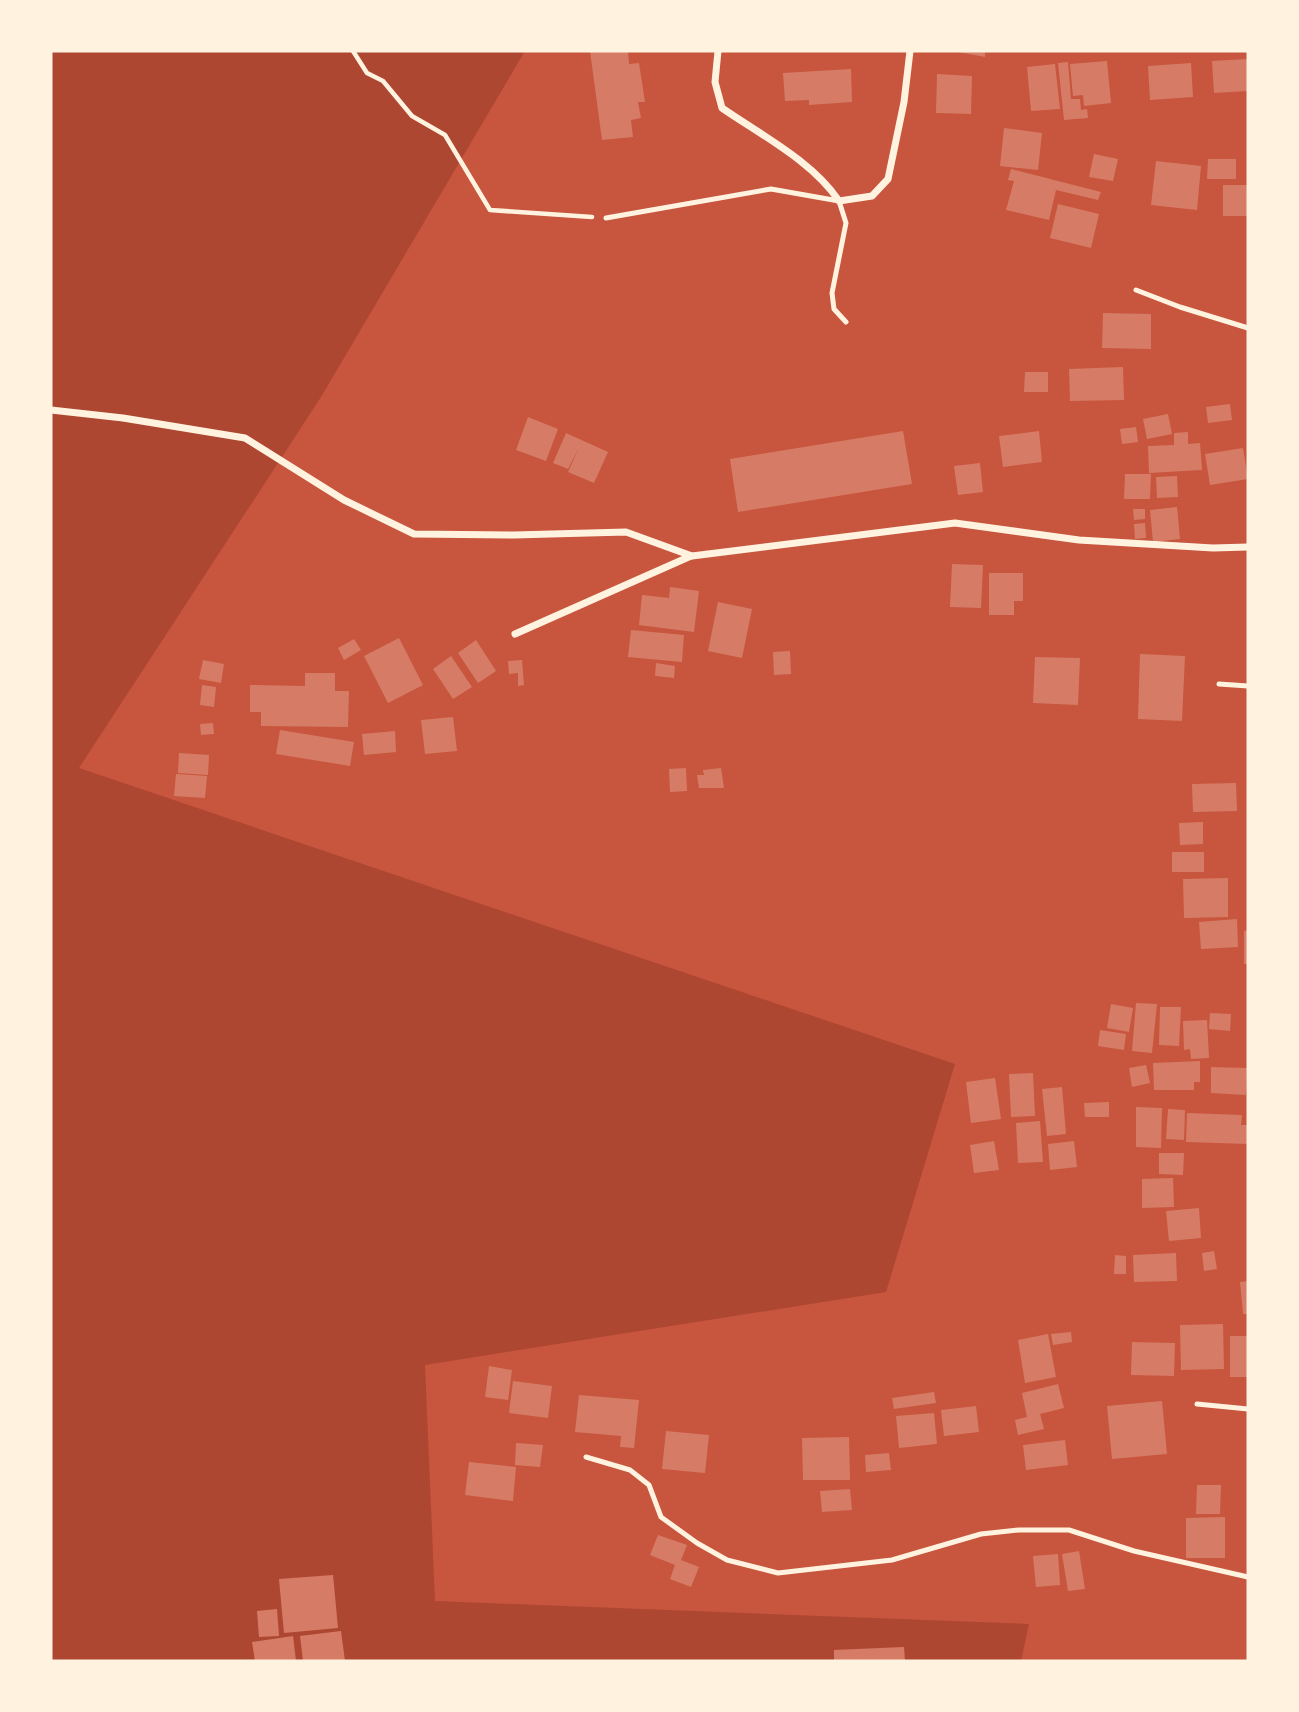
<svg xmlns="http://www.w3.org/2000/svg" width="1299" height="1712" font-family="Karla,sans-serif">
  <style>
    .green { fill: #ae4732 }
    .building { fill: #d67c66 }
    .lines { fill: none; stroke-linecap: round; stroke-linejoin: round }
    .path { stroke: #fff3e0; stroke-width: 4.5 }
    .service { stroke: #fff3e0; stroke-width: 5 }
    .minor { stroke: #fff3e0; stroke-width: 7 }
  </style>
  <rect width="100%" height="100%" fill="#c8553d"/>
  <!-- green -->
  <polygon class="green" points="51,51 525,51 321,397 79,768 955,1064 886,1292 425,1365 435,1601 1029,1624 1021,1661 51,1661"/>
  <!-- building -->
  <g class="building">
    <polygon points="590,51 628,51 629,64 639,63 645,102 638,102 641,118 631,120 633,137 602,140"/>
    <polygon points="953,51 985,51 985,57"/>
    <polygon points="1248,59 1248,91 1214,93 1212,61"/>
    <polygon points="1107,61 1111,103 1084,106 1083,95 1073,96 1070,64"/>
    <polygon points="1068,62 1071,99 1080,99 1081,110 1087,109 1088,118 1064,120 1058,63"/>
    <polygon points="1191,63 1193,97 1150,100 1148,66"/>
    <polygon points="1055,64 1060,109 1031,111 1027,67"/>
    <polygon points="851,69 852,102 809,105 809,100 785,101 783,73"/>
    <polygon points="937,74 972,76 971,114 936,113"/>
    <polygon points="1004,128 1042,133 1038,170 1000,166"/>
    <polygon points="1094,154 1118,159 1113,181 1089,177"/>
    <polygon points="1208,159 1236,159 1236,179 1207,179"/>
    <polygon points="1156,161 1201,166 1197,210 1151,205"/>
    <polygon points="1011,169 1101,192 1098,200 1056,190 1049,220 1006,210 1014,181 1008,180"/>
    <rect x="1223" y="185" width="25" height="31"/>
    <polygon points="1058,204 1099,214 1091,248 1050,238"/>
    <polygon points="1103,313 1151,314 1151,349 1102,348"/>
    <polygon points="1123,367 1124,400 1070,401 1069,369"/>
    <polygon points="1025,372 1048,372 1048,392 1024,392"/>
    <polygon points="1230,404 1232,420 1208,423 1206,407"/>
    <polygon points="1168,414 1172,434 1147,439 1143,419"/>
    <polygon points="528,417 558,429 546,461 516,450"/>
    <polygon points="1136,427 1138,442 1122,444 1120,429"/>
    <polygon points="903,431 912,484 738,512 730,459"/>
    <polygon points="1039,431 1042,462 1003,467 999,436"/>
    <polygon points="1188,432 1188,444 1200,443 1202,470 1149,473 1148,446 1174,445 1174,433"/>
    <polygon points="566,433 608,452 594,483 568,472 579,448 568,469 553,463"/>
    <polygon points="1243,448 1248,479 1210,485 1205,454"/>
    <polygon points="980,463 983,492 958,495 954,466"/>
    <polygon points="1125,474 1151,474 1150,499 1124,499"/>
    <polygon points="1177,476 1178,497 1157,498 1156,477"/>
    <polygon points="1177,507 1180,539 1153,542 1150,510"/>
    <polygon points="1133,509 1145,509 1145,519 1134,520"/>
    <polygon points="1145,523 1146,538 1135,539 1134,524"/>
    <polygon points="952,564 983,565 981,608 950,607"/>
    <polygon points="989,573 1023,573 1023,601 1014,601 1014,615 989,615"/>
    <polygon points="670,587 699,591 694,632 639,625 642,595 669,598"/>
    <polygon points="718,602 752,609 742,658 708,651"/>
    <polygon points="631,630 684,635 682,662 628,657"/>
    <polygon points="399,638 423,685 388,703 364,656"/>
    <polygon points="354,639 361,650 344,660 338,648"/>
    <polygon points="476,640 496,671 478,683 458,653"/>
    <polygon points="790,651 791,674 774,675 773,652"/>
    <polygon points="1140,654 1185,656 1182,721 1138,719"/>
    <polygon points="451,656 472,687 453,699 433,669"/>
    <polygon points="1035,657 1080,658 1078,705 1033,703"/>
    <polygon points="203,660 224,664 221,683 199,679"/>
    <polygon points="522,660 524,685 518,686 518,673 509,674 508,661"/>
    <polygon points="656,663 675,666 674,678 655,676"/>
    <polygon points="305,673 335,673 335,691 349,691 348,727 261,726 261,712 250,712 250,685 305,686"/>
    <polygon points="202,685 216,687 214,707 200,705"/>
    <polygon points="453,717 457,751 425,754 421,720"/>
    <polygon points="213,723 214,734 201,735 200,724"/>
    <polygon points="280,730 354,742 350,766 276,754"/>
    <polygon points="395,731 396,752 364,755 362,734"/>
    <polygon points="179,753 209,755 208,775 178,773"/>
    <polygon points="686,768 687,791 670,792 669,769"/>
    <polygon points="721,768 724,788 699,788 697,775 704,775 703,770"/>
    <polygon points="176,774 207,776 205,798 174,796"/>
    <polygon points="1236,783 1237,811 1193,812 1192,784"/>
    <polygon points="1203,822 1203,844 1180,845 1179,823"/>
    <rect x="1172" y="852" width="32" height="20"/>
    <polygon points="1228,878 1228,917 1184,918 1183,879"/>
    <polygon points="1237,919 1238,947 1201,949 1199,922"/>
    <polygon points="1248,930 1248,964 1244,964 1244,931"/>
    <polygon points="1136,1003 1157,1004 1152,1053 1132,1051"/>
    <polygon points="1111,1004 1133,1008 1129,1032 1107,1028"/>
    <polygon points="1160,1007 1181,1007 1179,1046 1159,1045"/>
    <polygon points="1210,1013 1231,1014 1230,1031 1209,1029"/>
    <polygon points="1207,1020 1209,1058 1191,1059 1190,1049 1184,1050 1183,1021"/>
    <polygon points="1100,1030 1126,1034 1124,1050 1098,1046"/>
    <polygon points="1200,1061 1200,1082 1194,1082 1194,1090 1154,1090 1153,1063"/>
    <polygon points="1146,1065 1150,1083 1132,1087 1129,1068"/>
    <polygon points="1211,1067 1247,1068 1246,1095 1211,1093"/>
    <polygon points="1033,1073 1035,1116 1011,1117 1009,1074"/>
    <polygon points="995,1078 1001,1119 971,1123 966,1082"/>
    <polygon points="1062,1087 1066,1134 1047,1136 1042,1089"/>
    <polygon points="1109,1102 1109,1117 1085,1117 1084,1103"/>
    <polygon points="1136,1107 1162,1108 1161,1148 1136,1147"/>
    <polygon points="1168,1109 1185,1110 1184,1140 1166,1139"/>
    <polygon points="1187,1113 1242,1115 1241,1125 1248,1125 1248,1144 1186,1142"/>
    <polygon points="1040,1121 1043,1162 1018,1163 1016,1123"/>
    <polygon points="994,1141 999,1170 974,1173 970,1145"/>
    <polygon points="1074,1141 1077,1167 1050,1170 1048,1144"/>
    <polygon points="1159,1153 1184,1153 1183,1175 1159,1174"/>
    <polygon points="1173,1178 1174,1207 1142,1208 1142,1179"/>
    <polygon points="1199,1208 1201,1238 1169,1241 1166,1211"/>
    <polygon points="1214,1251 1217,1269 1204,1271 1202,1253"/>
    <polygon points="1176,1253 1177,1281 1134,1282 1133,1255"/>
    <polygon points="1115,1255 1126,1256 1126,1274 1114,1274"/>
    <polygon points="1248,1281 1248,1314 1243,1314 1240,1282"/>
    <polygon points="1223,1324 1224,1369 1181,1370 1180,1325"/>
    <polygon points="1071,1332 1072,1342 1053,1345 1051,1334"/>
    <polygon points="1048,1334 1056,1377 1025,1383 1018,1340"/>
    <rect x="1230" y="1336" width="18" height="41"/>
    <polygon points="1132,1342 1175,1343 1174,1376 1131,1375"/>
    <polygon points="489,1366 512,1370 508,1400 485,1397"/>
    <polygon points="513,1381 552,1386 548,1418 509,1413"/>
    <polygon points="1058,1384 1064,1408 1040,1414 1044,1429 1018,1435 1015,1420 1027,1417 1022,1393"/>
    <polygon points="934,1392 936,1403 894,1409 892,1398"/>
    <polygon points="579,1395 639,1400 634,1448 620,1447 621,1436 575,1432"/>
    <polygon points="1162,1401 1167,1454 1112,1459 1107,1406"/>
    <polygon points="976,1406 979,1432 944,1436 941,1410"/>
    <polygon points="934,1413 937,1444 899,1448 896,1416"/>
    <polygon points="666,1431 709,1435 705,1473 662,1469"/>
    <polygon points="849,1437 850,1480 803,1480 802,1438"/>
    <polygon points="1065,1440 1068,1465 1026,1470 1023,1445"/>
    <polygon points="516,1443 543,1445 540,1467 515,1465"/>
    <polygon points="889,1453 891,1470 866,1472 865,1455"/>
    <polygon points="469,1462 516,1467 513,1501 465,1495"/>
    <polygon points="1197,1485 1221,1485 1220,1514 1196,1514"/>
    <polygon points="850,1489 852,1510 822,1512 820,1491"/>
    <polygon points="1225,1517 1225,1558 1186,1558 1186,1518"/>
    <polygon points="658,1535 687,1545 681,1560 699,1567 691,1587 670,1579 675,1565 650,1555"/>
    <polygon points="1079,1551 1085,1589 1068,1591 1062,1554"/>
    <polygon points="1058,1554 1060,1585 1036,1587 1033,1556"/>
    <polygon points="333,1575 338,1628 284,1633 279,1579"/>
    <polygon points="277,1609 279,1636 259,1637 257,1611"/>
    <polygon points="341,1631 345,1661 303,1661 300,1636"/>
    <polygon points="293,1636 296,1661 255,1661 252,1642"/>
    <polygon points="904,1647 905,1661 834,1661 834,1650"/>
  </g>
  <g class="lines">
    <!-- path -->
    <polyline class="path" points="353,51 367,73 383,81 412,116 445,135 490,210 592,217"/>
    <!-- service -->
    <g class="service">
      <polyline points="606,218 771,189 839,201 846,223 832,293 834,309 846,322"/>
      <polyline points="1136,290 1180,307 1248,328"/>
      <polyline points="1219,684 1248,686"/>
      <polyline points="1197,1404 1248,1409"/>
      <polyline points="586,1457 630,1470 649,1485 661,1517 697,1543 727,1560 778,1573 892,1560 981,1534 1019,1530 1069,1530 1134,1551 1248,1577"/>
    </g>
    <!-- minor -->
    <g class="minor">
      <path d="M718,51l-3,31 7,26c39,27 90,53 117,93l33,-5 16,-17 16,-77 6,-51"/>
      <polyline points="51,410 123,418 245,438 344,500 414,534 514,535 626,532 692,556 955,523 1079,540 1213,548 1248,547"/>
      <polyline points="515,634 691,556"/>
    </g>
  </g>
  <!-- border -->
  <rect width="1299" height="1712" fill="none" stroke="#fff3e0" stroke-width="105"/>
</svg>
